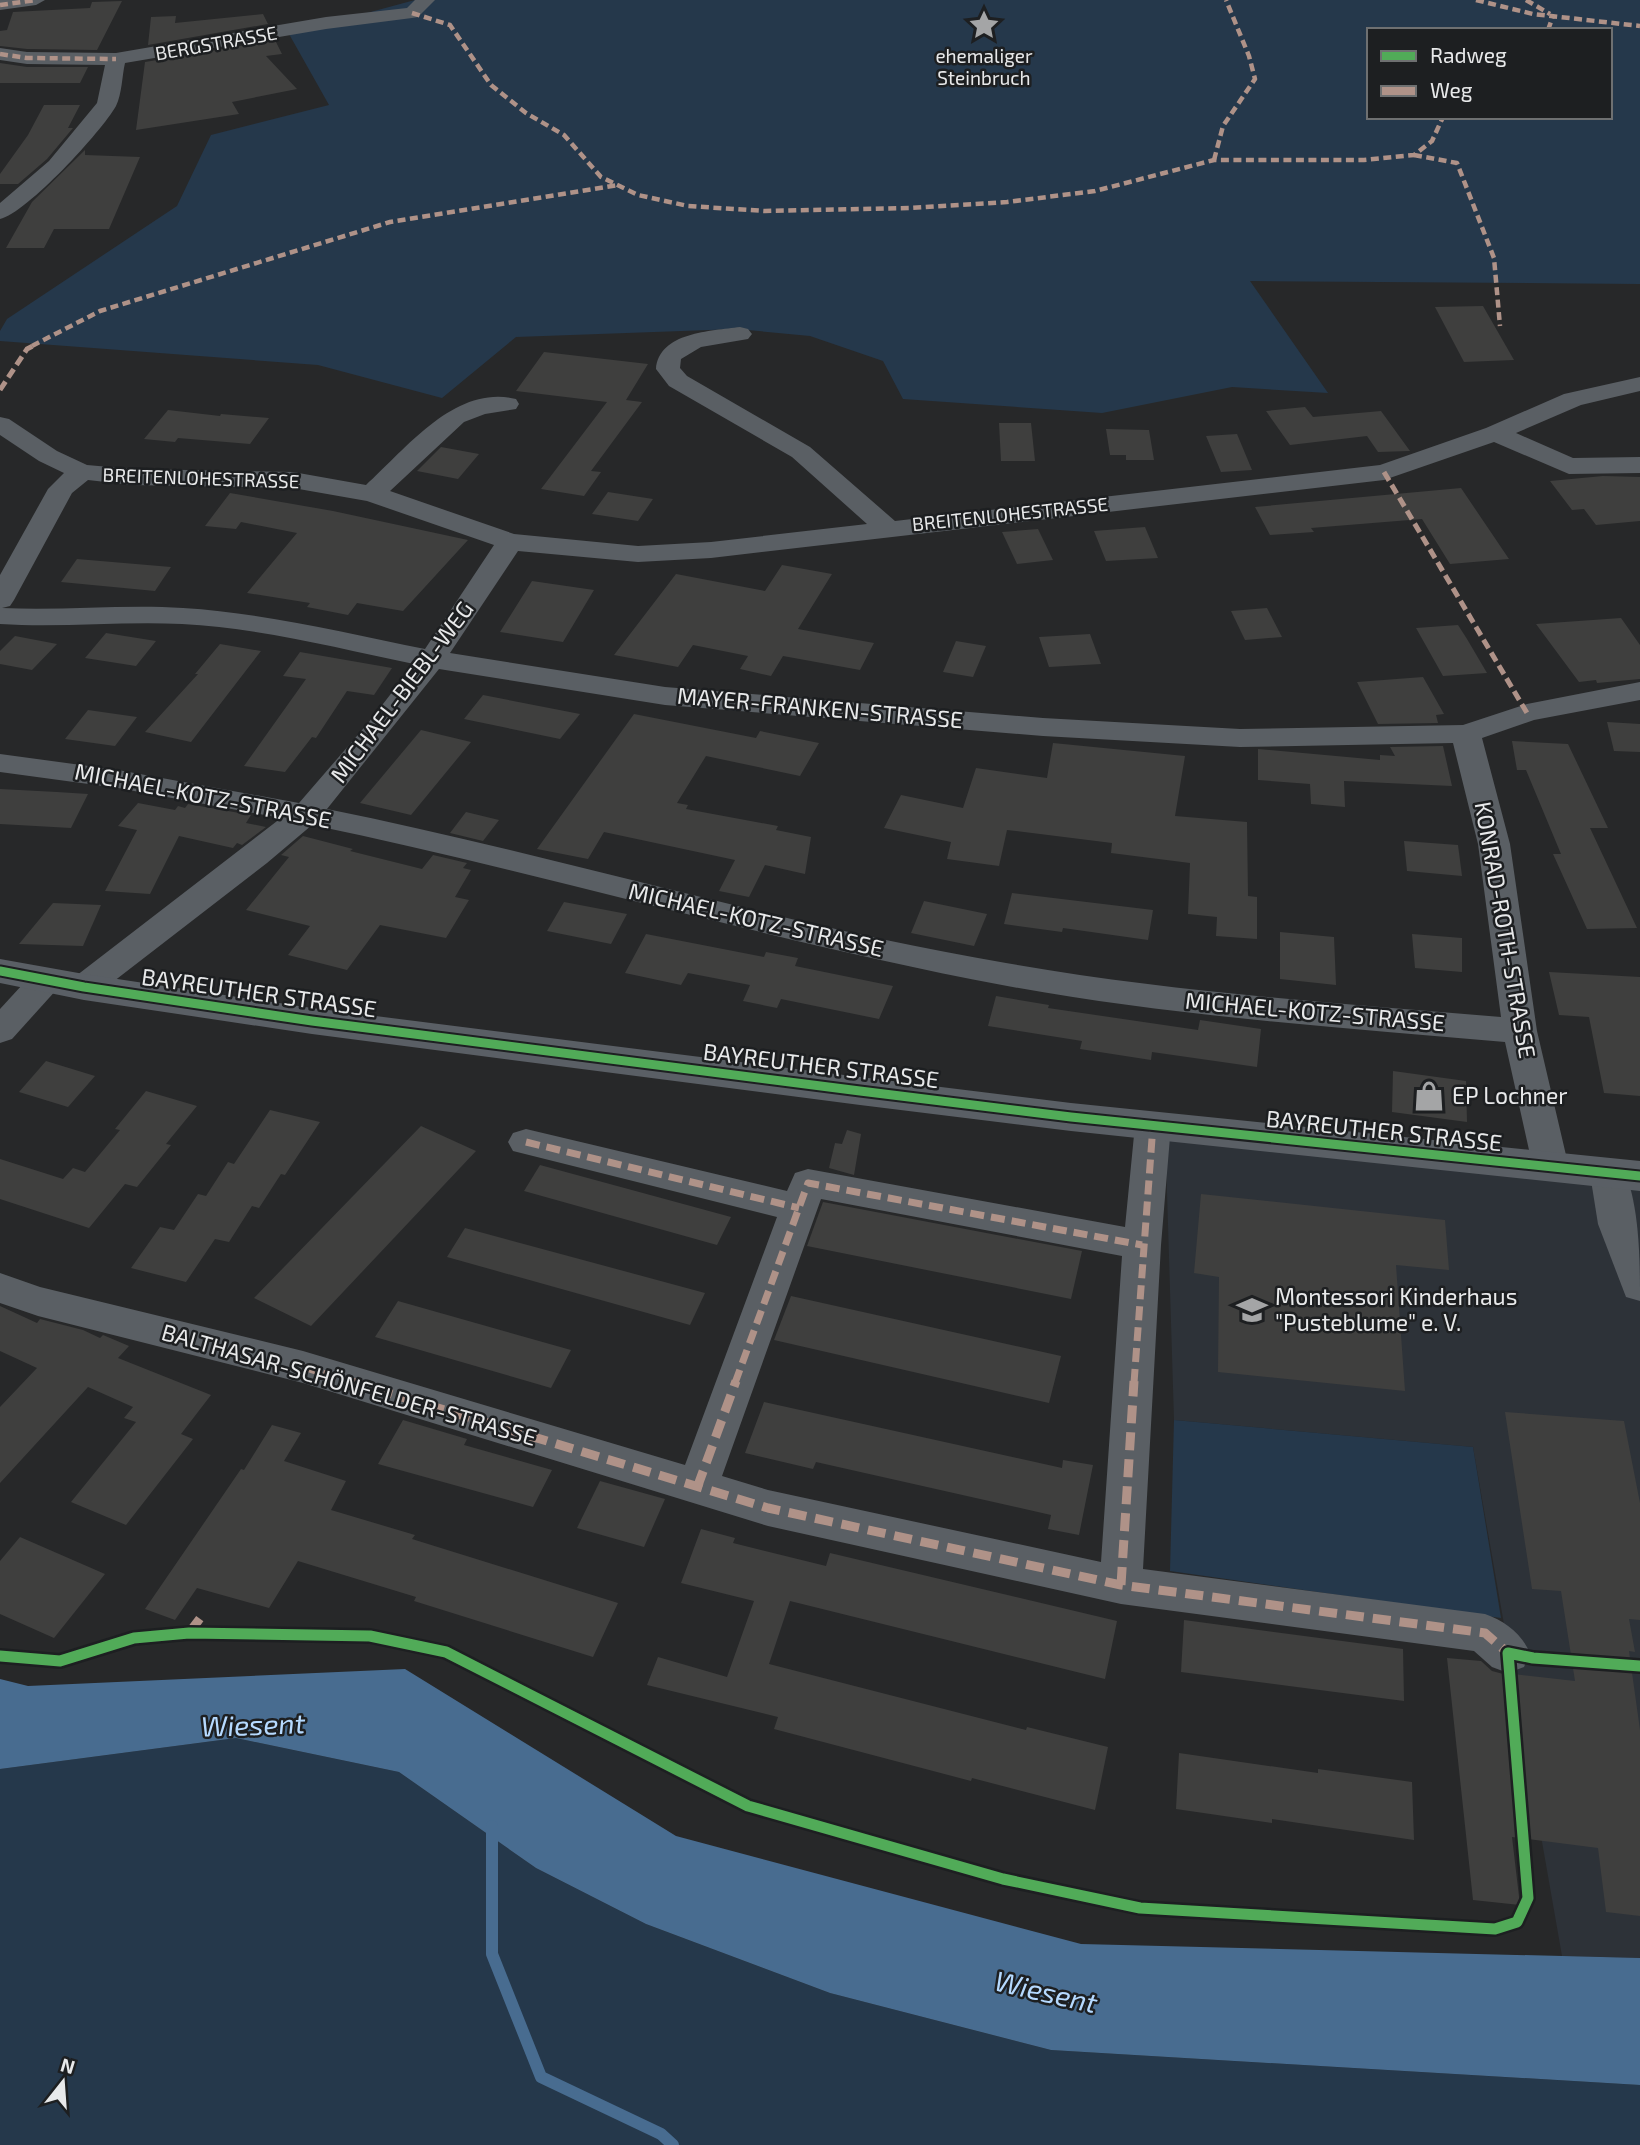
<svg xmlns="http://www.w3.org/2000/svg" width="1640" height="2145" font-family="'Exo 2',sans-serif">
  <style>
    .built { fill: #2d3238 }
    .green { fill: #25384b; fill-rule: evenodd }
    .water { fill: #486c90 }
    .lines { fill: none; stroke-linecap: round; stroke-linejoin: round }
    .stream { stroke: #486c90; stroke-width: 12 }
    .building { fill: #3f3f3e }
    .minor { fill: #5a5f64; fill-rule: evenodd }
    .primary { fill: #5a5f65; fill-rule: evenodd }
    .quiet-far3 { stroke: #af9288; stroke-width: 4.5; stroke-dasharray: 8 4.5; stroke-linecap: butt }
    .quiet-far2 { stroke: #af9288; stroke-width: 5; stroke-dasharray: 10 5; stroke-linecap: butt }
    .quiet-far1 { stroke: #af9288; stroke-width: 7; stroke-dasharray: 14 7; stroke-linecap: butt }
    .quiet { stroke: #af9288; stroke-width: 9; stroke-dasharray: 18 9; stroke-linecap: butt }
    .cycleway-far1-casing { stroke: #1d1f21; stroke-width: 13 }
    .cycleway-casing { stroke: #1d1f21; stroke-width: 16 }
    .cycleway-far1 { stroke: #51ab58; stroke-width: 9 }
    .cycleway { stroke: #51ab58; stroke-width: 11 }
    .labels { text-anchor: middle; stroke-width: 5; stroke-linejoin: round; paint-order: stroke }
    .far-street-label { font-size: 19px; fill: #e8e9ea; stroke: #1d1f21 }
    .far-poi-label { font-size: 19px; fill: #e8e9ea; stroke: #1d1f21 }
    .street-label { font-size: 23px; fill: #e8e9ea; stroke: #1d1f21 }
    .poi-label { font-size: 23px; fill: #e8e9ea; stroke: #1d1f21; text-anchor: start }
    .near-water-label { font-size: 28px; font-style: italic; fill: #b6daff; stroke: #1d1f21 }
  </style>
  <rect width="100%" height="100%" fill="#272829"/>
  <!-- built -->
  <polygon class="built" points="1165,1127 1640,1171 1640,1958 1562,1956 1473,1447 1174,1420"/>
  <!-- green -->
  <g class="green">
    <path d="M415,0h1225v284l-390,-3 78,112 -96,-6 -130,26 -199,-14 -20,-38 -73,-25 -73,-7 -221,8 -74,61 -124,-33 -318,-24v-10l7,-12 170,-113 34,-71 118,-30 -40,-71zM1369,30h241v87h-241z"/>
    <polygon points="1174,1420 1473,1447 1501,1618 1170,1571"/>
    <polygon points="236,1738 399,1772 536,1868 646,1924 830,1993 1051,2050 1640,2085 1640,2145 0,2145 0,1769"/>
  </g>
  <!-- water -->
  <polygon class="water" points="405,1669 676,1836 1081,1944 1640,1958 1640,2085 1051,2050 830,1993 646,1924 536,1868 399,1772 236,1738 0,1769 0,1679 28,1686"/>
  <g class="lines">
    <!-- stream -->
    <polyline class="stream" points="492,1826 492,1954 541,2077 661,2134 673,2145"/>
  </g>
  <!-- building -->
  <g class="building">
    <polygon points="122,1 97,50 27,49 0,46 0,31 7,30 13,12 90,8 92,2"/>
    <polygon points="263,14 268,24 148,45 151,17 176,16 175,23"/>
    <polygon points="275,40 282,54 266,56 297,89 232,102 239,114 136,130 145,62"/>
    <polygon points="0,63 27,67 88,67 80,83 0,83"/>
    <polygon points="44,105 80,105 68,128 73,128 47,159 18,184 0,184 0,174 28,135"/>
    <polygon points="85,150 85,155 140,157 109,229 54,229 44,248 6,248 32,202"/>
    <polygon points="1483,306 1514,360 1464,362 1435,307"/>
    <polygon points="544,352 648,364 626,400 642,402 591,471 601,472 584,496 541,489 607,402 516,391"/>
    <polygon points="1305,407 1313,417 1381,411 1410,451 1378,452 1367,436 1290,445 1266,411"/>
    <polygon points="168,410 220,416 221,414 269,418 250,444 178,438 175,442 144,439"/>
    <polygon points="999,423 1031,423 1035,461 1001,461"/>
    <polygon points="1106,429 1149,430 1154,460 1126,460 1126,455 1110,455"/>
    <polygon points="1237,434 1252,470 1221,472 1206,436"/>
    <polygon points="441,447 479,454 458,479 417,471"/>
    <polygon points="1603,476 1640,477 1640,521 1596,525 1584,509 1572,510 1550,481"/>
    <polygon points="1461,488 1509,559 1450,564 1422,519 1311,528 1314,532 1270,535 1255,507"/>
    <polygon points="608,492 653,499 638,521 592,514"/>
    <polygon points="230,493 333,511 468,540 403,611 357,603 348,615 307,607 310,603 247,593 297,533 241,522 236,529 205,526"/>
    <polygon points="1145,527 1158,558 1106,561 1094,531"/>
    <polygon points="1038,529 1053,560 1017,564 1002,532"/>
    <polygon points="77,559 171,567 155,591 61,582"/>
    <polygon points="782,565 832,574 798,629 874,643 860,670 783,656 771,676 740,669 748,656 693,645 678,667 614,655 676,574 765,591"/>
    <polygon points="532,581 594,590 563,642 500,632"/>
    <polygon points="1267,608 1282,637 1245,640 1231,611"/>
    <polygon points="1621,618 1640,645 1640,679 1597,683 1596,680 1579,682 1536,624"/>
    <polygon points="1458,625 1467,639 1487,673 1443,676 1416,628"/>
    <polygon points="106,633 156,641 136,666 85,658"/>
    <polygon points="1090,634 1101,664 1049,667 1039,637"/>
    <polygon points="15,636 57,644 32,670 0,664 0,651"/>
    <polygon points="956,641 986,646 973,677 943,672"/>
    <polygon points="220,644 261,651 191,742 145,732 198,674 195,674"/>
    <polygon points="300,652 392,668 374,695 347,691 316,738 312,737 285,772 244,766 306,679 283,676"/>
    <polygon points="1423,677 1444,714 1436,715 1438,723 1378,724 1357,682"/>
    <polygon points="483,695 580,714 560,739 464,719"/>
    <polygon points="88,710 137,717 115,746 65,739"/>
    <polygon points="634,714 756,738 760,731 819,743 800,776 706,756 677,803 688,805 686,809 778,826 776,830 811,837 805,874 765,865 749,897 719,891 735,860 604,832 588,859 537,849"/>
    <polygon points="1607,722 1640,724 1640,752 1614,751"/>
    <polygon points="421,730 471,742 411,815 360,803"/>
    <polygon points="1512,741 1568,744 1608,828 1590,828 1637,928 1587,929 1553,854 1561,854 1526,770 1517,770"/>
    <polygon points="1053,743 1185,756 1175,816 1247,822 1248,896 1257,897 1257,939 1216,936 1217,917 1188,914 1190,863 1111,853 1112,843 1007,830 999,866 947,859 951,842 884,828 901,795 963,808 976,768 1047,778"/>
    <polygon points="1443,746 1452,786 1344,781 1345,807 1311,804 1310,784 1258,780 1258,749 1380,760 1380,755 1395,756 1390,747"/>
    <polygon points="0,789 57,792 88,794 71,828 0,824"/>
    <polygon points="138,803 175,810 178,806 185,808 188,804 251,815 246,823 266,827 242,845 237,843 233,848 179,836 150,894 105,891 137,830 118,826"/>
    <polygon points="466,812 499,820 483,841 450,833"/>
    <polygon points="303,836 353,849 350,851 422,869 433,855 467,863 463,868 471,870 455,897 469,900 446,938 380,925 347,970 288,955 310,926 246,910 289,857 281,855"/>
    <polygon points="1404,841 1458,845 1462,876 1407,871"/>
    <polygon points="1012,893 1153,910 1148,940 1063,928 1062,932 1004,924"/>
    <polygon points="924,901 987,914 974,946 911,933"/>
    <polygon points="564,902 627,914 611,944 547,931"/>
    <polygon points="53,903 101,905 83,946 19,944"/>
    <polygon points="1280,932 1334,937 1336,985 1280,979"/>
    <polygon points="646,934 764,957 766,952 798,958 795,966 893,986 879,1019 781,999 777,1008 743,1001 750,985 688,973 681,985 625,973"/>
    <polygon points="1412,934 1462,938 1462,972 1415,968"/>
    <polygon points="1549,972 1640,977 1640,1096 1604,1093 1589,1017 1559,1015"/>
    <polygon points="996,996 1049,1005 1048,1008 1198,1030 1200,1020 1261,1029 1257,1067 1152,1052 1151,1060 1080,1049 1082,1041 988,1026"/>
    <polygon points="46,1061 95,1076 68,1107 19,1092"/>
    <polygon points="1393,1071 1466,1081 1467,1122 1392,1112"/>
    <polygon points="146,1091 197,1106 166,1144 171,1145 137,1187 125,1184 89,1228 0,1199 0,1159 63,1179 73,1168 85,1172 120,1130 115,1129"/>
    <polygon points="270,1110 320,1122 285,1175 281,1174 259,1208 252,1206 229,1242 215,1239 186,1282 131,1268 160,1227 174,1230 198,1194 206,1196 228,1162 234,1164"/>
    <polygon points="421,1126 476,1151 311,1326 254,1298"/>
    <polygon points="847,1130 861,1134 854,1175 829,1168 835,1143 842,1144"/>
    <polygon points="540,1165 731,1217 717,1245 524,1191"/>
    <polygon points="1201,1194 1445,1220 1449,1270 1396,1265 1405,1391 1218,1372 1219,1277 1194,1273"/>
    <polygon points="823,1202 1082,1251 1071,1299 807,1246"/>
    <polygon points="465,1228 705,1293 690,1325 447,1257"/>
    <polygon points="791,1296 1061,1356 1049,1403 774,1340"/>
    <polygon points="398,1301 571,1350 551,1388 375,1337"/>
    <polygon points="0,1306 37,1323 40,1319 83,1330 100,1338 103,1335 129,1346 118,1358 211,1395 181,1434 193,1439 126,1525 71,1502 136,1422 124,1418 133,1407 88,1387 0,1483 0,1407 37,1368 0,1351"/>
    <polygon points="764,1402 1062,1468 1063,1460 1093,1465 1079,1535 1048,1529 1051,1515 816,1462 813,1469 745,1453"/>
    <polygon points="1505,1412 1624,1421 1640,1503 1640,1620 1629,1619 1635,1652 1629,1651 1640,1730 1640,1916 1606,1912 1598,1848 1512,1837 1520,1905 1473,1900 1447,1658 1481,1661 1492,1671 1507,1675 1513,1674 1575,1681 1561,1591 1532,1589"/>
    <polygon points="403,1420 467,1439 464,1445 552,1470 533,1507 378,1464"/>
    <polygon points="272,1425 301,1433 284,1461 346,1481 331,1510 415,1535 412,1539 618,1603 593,1657 414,1601 416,1597 298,1561 269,1608 197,1588 175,1620 145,1609 241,1469 244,1470"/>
    <polygon points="600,1481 665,1499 644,1547 577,1528"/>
    <polygon points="701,1529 735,1538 733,1543 826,1566 830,1553 1117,1621 1105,1679 790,1601 769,1664 1026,1730 1027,1727 1108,1747 1095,1810 972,1778 971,1781 774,1729 778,1717 647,1685 658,1657 727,1677 754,1601 681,1583"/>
    <polygon points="20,1537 105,1574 54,1638 0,1614 0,1561"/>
    <polygon points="1184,1620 1403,1649 1404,1701 1181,1672"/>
    <polygon points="1179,1753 1318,1773 1318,1769 1412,1782 1414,1840 1272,1819 1272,1823 1176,1809"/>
  </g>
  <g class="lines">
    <!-- minor -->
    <g class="minor">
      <polygon points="0,0 45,0 36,5 0,10"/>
      <path d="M415,0h20l-17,17 -6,1 -86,11 -201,34c-3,13 -3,31 -9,43 -14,25 -89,107 -116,113v-16l49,-42 48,-58 8,-38 -78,-1 -27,-4v-12l27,4 89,1 210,-36 81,-9z"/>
      <path d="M740,327l8,2 4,5 -4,5 -47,8 -20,12 -1,9 7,8 123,71 85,74 485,-56 106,-37 78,-34 76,-17v14l-59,14 -65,28 57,25 67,-1v16l-71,1 -75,-32 -110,38 -673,78 -73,4 -120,-11 -68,102 215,34 378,31 197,11 223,-4 64,-21 113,-22v18l-106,20 -52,18 28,106 27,187 32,137 -5,10 -13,3 -13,-3 -5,-10 -28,-126c-168,-15 -337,-26 -503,-57 -232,-44 -459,-112 -690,-160l-45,38 -171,132 -12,3 -12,-3 -5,-8 5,-8 209,-161 -163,-30 -118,-16v-18l118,16 181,33 70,-81 45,-58c-77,-16 -154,-36 -232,-40 -61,-3 -121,4 -182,0v-49l48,-86 16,-16 -25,-12 -39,-26v-18l9,2 48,32 30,14 45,4 161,3 73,13c40,-36 89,-101 150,-86l3,5 -3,5 -31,5 -21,8 -74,69 124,43 124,12 73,-4 156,-18 -75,-67 -123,-71 -13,-17c3,-37 55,-38 84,-42zM88,480l44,5 161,3 74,13 127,44 -69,104c-80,-16 -160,-36 -242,-41 -59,-4 -120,3 -181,0l8,-2 4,-6 58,-107zM439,669l226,36 378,31 197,11 213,-4 25,101 23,173c-165,-14 -331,-25 -495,-54 -229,-39 -451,-108 -679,-154z"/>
      <polygon points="46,969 58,972 63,980 58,988 12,1039 0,1043 0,1009 34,972"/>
      <path d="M1153,1112l13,4 5,9 -10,120 -18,324 342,45c20,7 36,19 45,39l-6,14 -16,6 -16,-6 -18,-16 -353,-47 -353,-78 -465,-143 -265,-67 -38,-13v-30l40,14 263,64 382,114 92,-248 -264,-66 -5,-9 5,-9 13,-4 261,62 8,-18 13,-4 317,58 10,-102 5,-9zM821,1199l301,57 -21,306 -333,-72 -46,-14z"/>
      <path d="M1608,1160l13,4c19,35 19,98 19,137l-14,-4 -28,-73 -8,-50 5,-10z"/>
    </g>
    <!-- primary -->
    <polygon class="primary" points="0,959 84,974 312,1008 860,1077 1071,1103 1640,1161 1640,1191 1071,1131 860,1105 312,1034 84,1000 0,983"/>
    <!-- quiet-far3 -->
    <g class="quiet-far3">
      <polyline points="1476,0 1533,14 1640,26"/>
      <polyline points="1526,0 1550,14"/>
      <polyline points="0,5 36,0"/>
      <polyline points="412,13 450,25 491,85 526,113 564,135 601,177 638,195 688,206 765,211 910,208 1007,202 1095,191 1214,160 1364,160 1414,155 1432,141 1443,117"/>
      <polyline points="1548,30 1553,16"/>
      <polyline points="0,54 27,58 116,59"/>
      <polyline points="1414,155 1457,163 1494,258 1500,326"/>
      <polyline points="1214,160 1223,126 1255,79 1249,56 1226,0"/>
      <polyline points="32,346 100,311 390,222 618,185"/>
    </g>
    <!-- quiet-far2 -->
    <g class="quiet-far2">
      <polyline points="0,390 27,349 35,345"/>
      <polyline points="1384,472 1527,713"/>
    </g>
    <!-- quiet-far1 -->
    <g class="quiet-far1">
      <polyline points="526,1142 799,1208"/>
      <polyline points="303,1367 354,1383"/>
      <polyline points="735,1383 808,1183 1142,1245"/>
      <polyline points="1134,1383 1153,1125"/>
    </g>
    <!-- quiet -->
    <g class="quiet">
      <polyline points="349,1381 768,1508 1121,1585 1485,1633 1508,1653"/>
      <polyline points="697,1488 736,1381"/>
      <polyline points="1121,1585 1134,1381"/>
      <polyline points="189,1633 204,1613"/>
    </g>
    <!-- cycleway-far1 casing -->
    <g class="cycleway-far1-casing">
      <polyline id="cycleway-far1" points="0,971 84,987 312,1021 860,1091 1071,1117 1640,1176"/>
    </g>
    <!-- cycleway casing -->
    <g class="cycleway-casing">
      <polyline id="cycleway" points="0,1656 60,1661 134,1638 189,1633 370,1636 446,1652 748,1806 1003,1879 1140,1908 1495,1929 1517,1922 1528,1898 1508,1653 1533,1658 1640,1666"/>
    </g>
    <!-- cycleway-far1 -->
    <use href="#cycleway-far1" class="cycleway-far1"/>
    <!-- cycleway -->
    <use href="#cycleway" class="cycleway"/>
  </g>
  <!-- icons -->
  <defs>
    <g id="sight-bare" transform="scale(2.415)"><path d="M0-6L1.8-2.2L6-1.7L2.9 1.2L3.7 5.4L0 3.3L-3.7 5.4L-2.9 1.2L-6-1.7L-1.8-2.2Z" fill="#a4a5a6" stroke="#1d1f21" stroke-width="2.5" paint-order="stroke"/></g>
    <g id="shop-bare" transform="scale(2.415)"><path d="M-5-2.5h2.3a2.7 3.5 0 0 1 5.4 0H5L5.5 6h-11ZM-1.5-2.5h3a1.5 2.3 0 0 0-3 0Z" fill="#a4a5a6" stroke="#1d1f21" stroke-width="2.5" paint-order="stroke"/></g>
    <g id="school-bare" transform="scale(2.415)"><path d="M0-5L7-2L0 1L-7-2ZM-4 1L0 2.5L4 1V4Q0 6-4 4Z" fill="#a4a5a6" stroke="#1d1f21" stroke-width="2.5" paint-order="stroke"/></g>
  </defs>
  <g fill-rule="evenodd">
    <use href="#sight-bare" x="984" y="25"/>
    <use href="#shop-bare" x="1429" y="1096"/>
    <use href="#school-bare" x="1252" y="1310"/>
  </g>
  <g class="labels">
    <!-- far-street labels -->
    <g class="far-street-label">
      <text transform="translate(216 43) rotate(-10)" y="7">BERGSTRASSE</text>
      <text transform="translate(201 478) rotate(2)" y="7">BREITENLOHESTRASSE</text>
      <text transform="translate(1010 514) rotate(-6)" y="7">BREITENLOHESTRASSE</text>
    </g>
    <!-- far-poi labels -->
    <g class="far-poi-label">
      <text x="984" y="63">ehemaliger<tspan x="984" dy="22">Steinbruch</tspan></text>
    </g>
    <!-- street labels -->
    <g class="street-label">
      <text transform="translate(402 692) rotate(-53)" y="8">MICHAEL-BIEBL-WEG</text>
      <text transform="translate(820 708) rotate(5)" y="8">MAYER-FRANKEN-STRASSE</text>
      <text transform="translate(203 796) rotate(11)" y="8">MICHAEL-KOTZ-STRASSE</text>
      <text transform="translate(756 920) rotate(13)" y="8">MICHAEL-KOTZ-STRASSE</text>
      <text transform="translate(1505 930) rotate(80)" y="8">KONRAD-ROTH-STRASSE</text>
      <text transform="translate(259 993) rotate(8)" y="8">BAYREUTHER STRASSE</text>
      <text transform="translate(1315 1012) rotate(5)" y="8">MICHAEL-KOTZ-STRASSE</text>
      <text transform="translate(821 1066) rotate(7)" y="8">BAYREUTHER STRASSE</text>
      <text transform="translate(1384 1131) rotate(6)" y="8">BAYREUTHER STRASSE</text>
      <text transform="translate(349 1385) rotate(16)" y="8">BALTHASAR-SCHÖNFELDER-STRASSE</text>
    </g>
    <!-- poi labels -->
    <g class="poi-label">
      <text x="1452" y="1104">EP Lochner</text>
      <text x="1275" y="1305">Montessori Kinderhaus<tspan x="1275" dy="26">"Pusteblume" e. V.</tspan></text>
    </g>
    <!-- near-water labels -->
    <g class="near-water-label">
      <text transform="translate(253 1725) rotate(-2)" y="10">Wiesent</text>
      <text transform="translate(1046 1992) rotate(13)" y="10">Wiesent</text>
    </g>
  </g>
  <!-- legend -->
  <rect x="1367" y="28" width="245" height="91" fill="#1d1f21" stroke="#6e7071" stroke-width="2"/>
  <rect x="1381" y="51" width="35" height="10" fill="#51ab58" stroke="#6e7071" stroke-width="2"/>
  <text x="1430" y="63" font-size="21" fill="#e8e9ea">Radweg</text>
  <rect x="1381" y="86" width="35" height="10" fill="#af9288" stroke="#6e7071" stroke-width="2"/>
  <text x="1430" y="98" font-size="21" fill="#e8e9ea">Weg</text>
  <!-- north arrow -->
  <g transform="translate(63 2082) rotate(17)" stroke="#1d1f21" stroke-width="5" paint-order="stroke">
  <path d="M0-5L12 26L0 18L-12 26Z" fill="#e8e9ea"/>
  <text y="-10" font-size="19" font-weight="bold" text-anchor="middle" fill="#e8e9ea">N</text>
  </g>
</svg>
